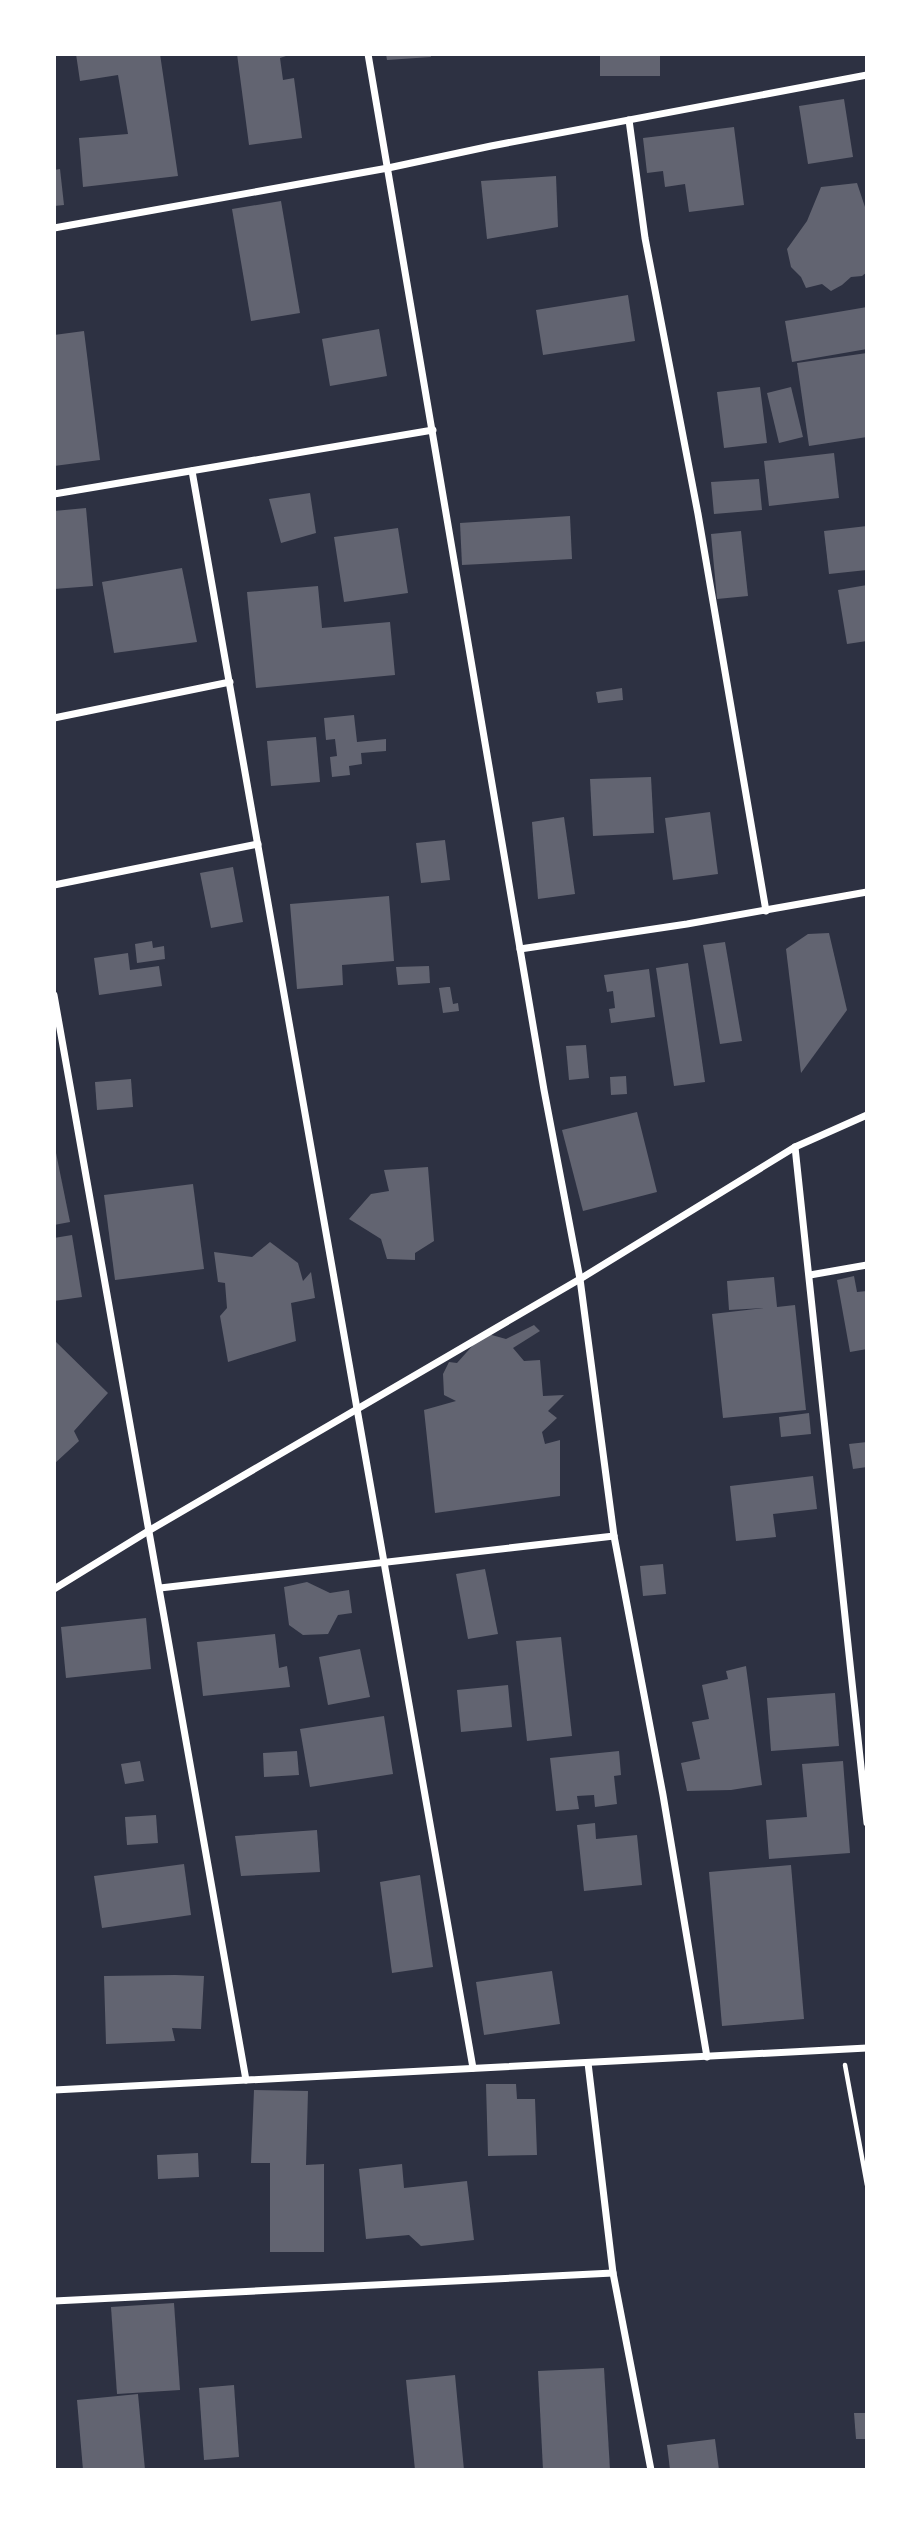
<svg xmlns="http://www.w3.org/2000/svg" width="921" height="2524" font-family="Poppins,sans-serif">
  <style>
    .building { fill: #626471 }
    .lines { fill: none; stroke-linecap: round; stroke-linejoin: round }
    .path { stroke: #fff; stroke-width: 4.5 }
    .minor { stroke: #fff; stroke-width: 7 }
  </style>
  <rect width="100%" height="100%" fill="#2d3142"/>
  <!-- building -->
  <g class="building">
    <polygon points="76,54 160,54 178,176 83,187 79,138 128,134 118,75 80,81"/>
    <polygon points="237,54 292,54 280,58 283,80 294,78 302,138 249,145"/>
    <polygon points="386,54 430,54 431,57 387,60"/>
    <rect x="600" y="54" width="60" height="22"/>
    <polygon points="844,99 853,157 808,164 799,106"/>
    <polygon points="734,127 744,205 689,212 685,184 665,187 663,171 647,173 643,138"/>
    <polygon points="60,169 64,205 54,206 54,170"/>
    <polygon points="556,176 558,227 487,239 481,181"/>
    <polygon points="857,183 867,213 867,272 862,276 851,277 842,285 831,291 822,284 806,288 801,277 791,267 787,249 807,221 821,187"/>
    <polygon points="281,201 300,313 251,321 232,209"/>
    <polygon points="628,295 635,341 543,355 536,310"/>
    <polygon points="867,307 867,349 792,362 785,321"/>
    <polygon points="379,329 387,376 330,386 322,339"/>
    <polygon points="84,331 100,460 54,466 54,335"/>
    <polygon points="867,353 867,437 809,446 797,363"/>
    <polygon points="760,387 767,443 724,448 717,392"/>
    <polygon points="791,387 803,437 779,443 767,393"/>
    <polygon points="834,453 839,498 769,506 764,461"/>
    <polygon points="759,479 762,510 714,514 711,482"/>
    <polygon points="310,493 316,533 281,543 269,499"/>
    <polygon points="86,508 93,586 54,589 54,511"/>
    <polygon points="570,516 572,559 462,565 460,523"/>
    <polygon points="867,526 867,570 829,574 824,531"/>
    <polygon points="398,528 408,593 344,602 334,537"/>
    <polygon points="741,531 748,596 717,599 711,534"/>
    <polygon points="182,568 197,642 114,653 102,582"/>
    <polygon points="867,585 867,641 847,644 838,590"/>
    <polygon points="318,586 322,628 390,622 395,675 256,688 247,592"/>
    <polygon points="622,688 623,700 598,703 596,692"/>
    <polygon points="354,715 357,742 386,739 386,751 361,753 362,764 349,766 350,775 332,777 330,757 337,756 335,739 326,740 324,718"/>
    <polygon points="316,737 320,782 271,786 267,741"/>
    <polygon points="651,777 654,833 593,836 590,779"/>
    <polygon points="710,812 718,874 673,880 665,818"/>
    <polygon points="564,817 575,894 538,899 532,822"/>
    <polygon points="445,840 450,880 421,883 416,843"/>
    <polygon points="233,867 243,922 211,928 200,873"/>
    <polygon points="389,896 394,961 342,965 343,985 297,989 290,904"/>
    <polygon points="829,933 847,1010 801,1073 786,949 808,934"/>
    <polygon points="152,941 153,948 164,946 165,959 137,963 135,944"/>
    <polygon points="725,942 742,1041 720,1044 703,945"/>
    <polygon points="128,953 130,970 159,966 162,986 99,995 94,958"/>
    <polygon points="688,963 705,1082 674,1086 656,968"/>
    <polygon points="429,966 430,983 398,985 396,967"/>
    <polygon points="649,969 655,1017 611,1023 609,1009 615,1008 613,991 607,992 604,975"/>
    <polygon points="447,987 450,987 453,1004 458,1003 459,1011 443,1013 439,988"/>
    <polygon points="586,1045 589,1078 569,1080 566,1046"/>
    <polygon points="626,1076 627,1094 611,1095 610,1077"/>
    <polygon points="131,1079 133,1107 97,1110 95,1082"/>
    <polygon points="637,1112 657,1192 583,1211 562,1130"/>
    <polygon points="54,1143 70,1222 54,1225"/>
    <polygon points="428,1167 434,1241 415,1253 415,1260 387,1259 381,1239 349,1219 371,1194 389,1191 384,1170"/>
    <polygon points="193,1184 204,1269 115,1280 104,1195"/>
    <polygon points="72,1235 82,1297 54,1301 54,1238"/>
    <polygon points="270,1242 298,1263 303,1281 311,1272 315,1298 291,1303 296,1341 228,1362 220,1316 227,1308 225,1283 218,1282 214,1252 252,1257"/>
    <polygon points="854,1276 857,1292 867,1291 867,1349 850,1352 837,1280"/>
    <polygon points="774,1277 777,1307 795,1305 806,1410 723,1418 712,1314 765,1308 729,1310 727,1281"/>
    <polygon points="534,1325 540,1331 513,1348 524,1361 540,1360 543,1396 564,1395 548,1411 557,1418 542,1432 545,1444 560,1440 560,1496 435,1513 424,1410 456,1401 444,1395 443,1374 449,1362 457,1363 474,1344 488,1334 506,1339"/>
    <polygon points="54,1340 108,1393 74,1431 79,1441 54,1464"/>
    <polygon points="809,1413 811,1434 781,1437 779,1417"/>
    <polygon points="867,1442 867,1467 853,1469 849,1444"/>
    <polygon points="813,1476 817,1509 773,1514 776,1537 736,1541 730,1486"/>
    <polygon points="663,1564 666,1594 643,1596 640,1566"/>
    <polygon points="485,1569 498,1634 468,1639 456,1574"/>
    <polygon points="307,1582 330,1593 349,1590 352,1613 338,1615 328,1634 303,1635 289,1625 284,1587"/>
    <polygon points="146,1618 151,1669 66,1678 61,1627"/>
    <polygon points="275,1634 279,1668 287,1666 290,1687 203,1696 197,1642"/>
    <polygon points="561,1637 572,1736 527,1741 516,1641"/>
    <polygon points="360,1649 370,1697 328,1705 319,1657"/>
    <polygon points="746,1666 762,1785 731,1790 687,1791 681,1763 700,1759 692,1722 709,1719 702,1685 728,1679 726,1671"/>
    <polygon points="508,1685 512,1727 461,1732 457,1690"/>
    <polygon points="835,1693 839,1746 771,1751 767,1698"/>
    <polygon points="384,1716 393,1774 310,1787 300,1729"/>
    <polygon points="297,1751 299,1775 264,1777 263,1753"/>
    <polygon points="619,1751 621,1775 614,1776 617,1804 595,1807 594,1795 577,1796 579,1809 556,1811 550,1758"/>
    <polygon points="140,1761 144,1781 125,1784 121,1764"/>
    <polygon points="843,1761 850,1853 769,1859 766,1820 807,1817 802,1764"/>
    <polygon points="156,1815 158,1843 127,1845 125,1817"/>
    <polygon points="595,1823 596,1839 637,1835 642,1885 584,1891 577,1825"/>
    <polygon points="317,1830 320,1872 241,1876 235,1836"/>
    <polygon points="184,1864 191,1915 102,1928 94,1876"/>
    <polygon points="791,1865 804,2019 722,2026 709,1872"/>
    <polygon points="420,1875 433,1967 392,1973 380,1882"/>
    <polygon points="552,1971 560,2024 484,2035 476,1982"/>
    <polygon points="175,1975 204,1976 201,2029 172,2028 175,2041 106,2044 104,1976"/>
    <polygon points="486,2084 516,2084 517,2099 535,2099 537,2155 488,2156"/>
    <polygon points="254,2090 308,2091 306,2165 324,2164 324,2252 270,2252 270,2163 251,2163"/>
    <polygon points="198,2153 199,2177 158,2179 157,2155"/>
    <polygon points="402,2164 404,2188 467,2181 474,2240 421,2246 409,2235 366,2239 359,2169"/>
    <polygon points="174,2303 180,2390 117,2394 111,2307"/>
    <polygon points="604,2368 610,2470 543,2470 538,2371"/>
    <polygon points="455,2375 464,2470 415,2470 406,2380"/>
    <polygon points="234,2385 239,2457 204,2460 199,2388"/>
    <polygon points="138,2394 145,2470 83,2470 77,2400"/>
    <polygon points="854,2413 867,2413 867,2439 856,2439"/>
    <polygon points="715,2439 719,2470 670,2470 667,2445"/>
  </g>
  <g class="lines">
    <!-- path -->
    <polyline class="path" points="845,2065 867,2185"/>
    <!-- minor -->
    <g class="minor">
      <polyline points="368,54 544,1090 580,1279 614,1536 663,1795 707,2057"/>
      <polyline points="629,120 645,238 698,514 766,911"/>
      <polyline points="54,228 388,168 491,146 867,75"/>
      <polyline points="192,471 473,2068"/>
      <polyline points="54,494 433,430"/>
      <polyline points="54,718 230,682"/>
      <polyline points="54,885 258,844"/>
      <polyline points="520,949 687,924 867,892"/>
      <polyline points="54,995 246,2080"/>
      <polyline points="795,1147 867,1823"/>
      <polyline points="810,1275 867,1265"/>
      <polyline points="160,1588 614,1536"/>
      <polyline points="54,1589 150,1530 580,1279 795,1147 867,1115"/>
      <polyline points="588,2063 613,2273 651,2470"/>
      <polyline points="54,2090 867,2048"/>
      <polyline points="54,2301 613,2273"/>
    </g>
  </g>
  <!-- border -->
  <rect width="921" height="2524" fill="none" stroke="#ffffff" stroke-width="112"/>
</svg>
